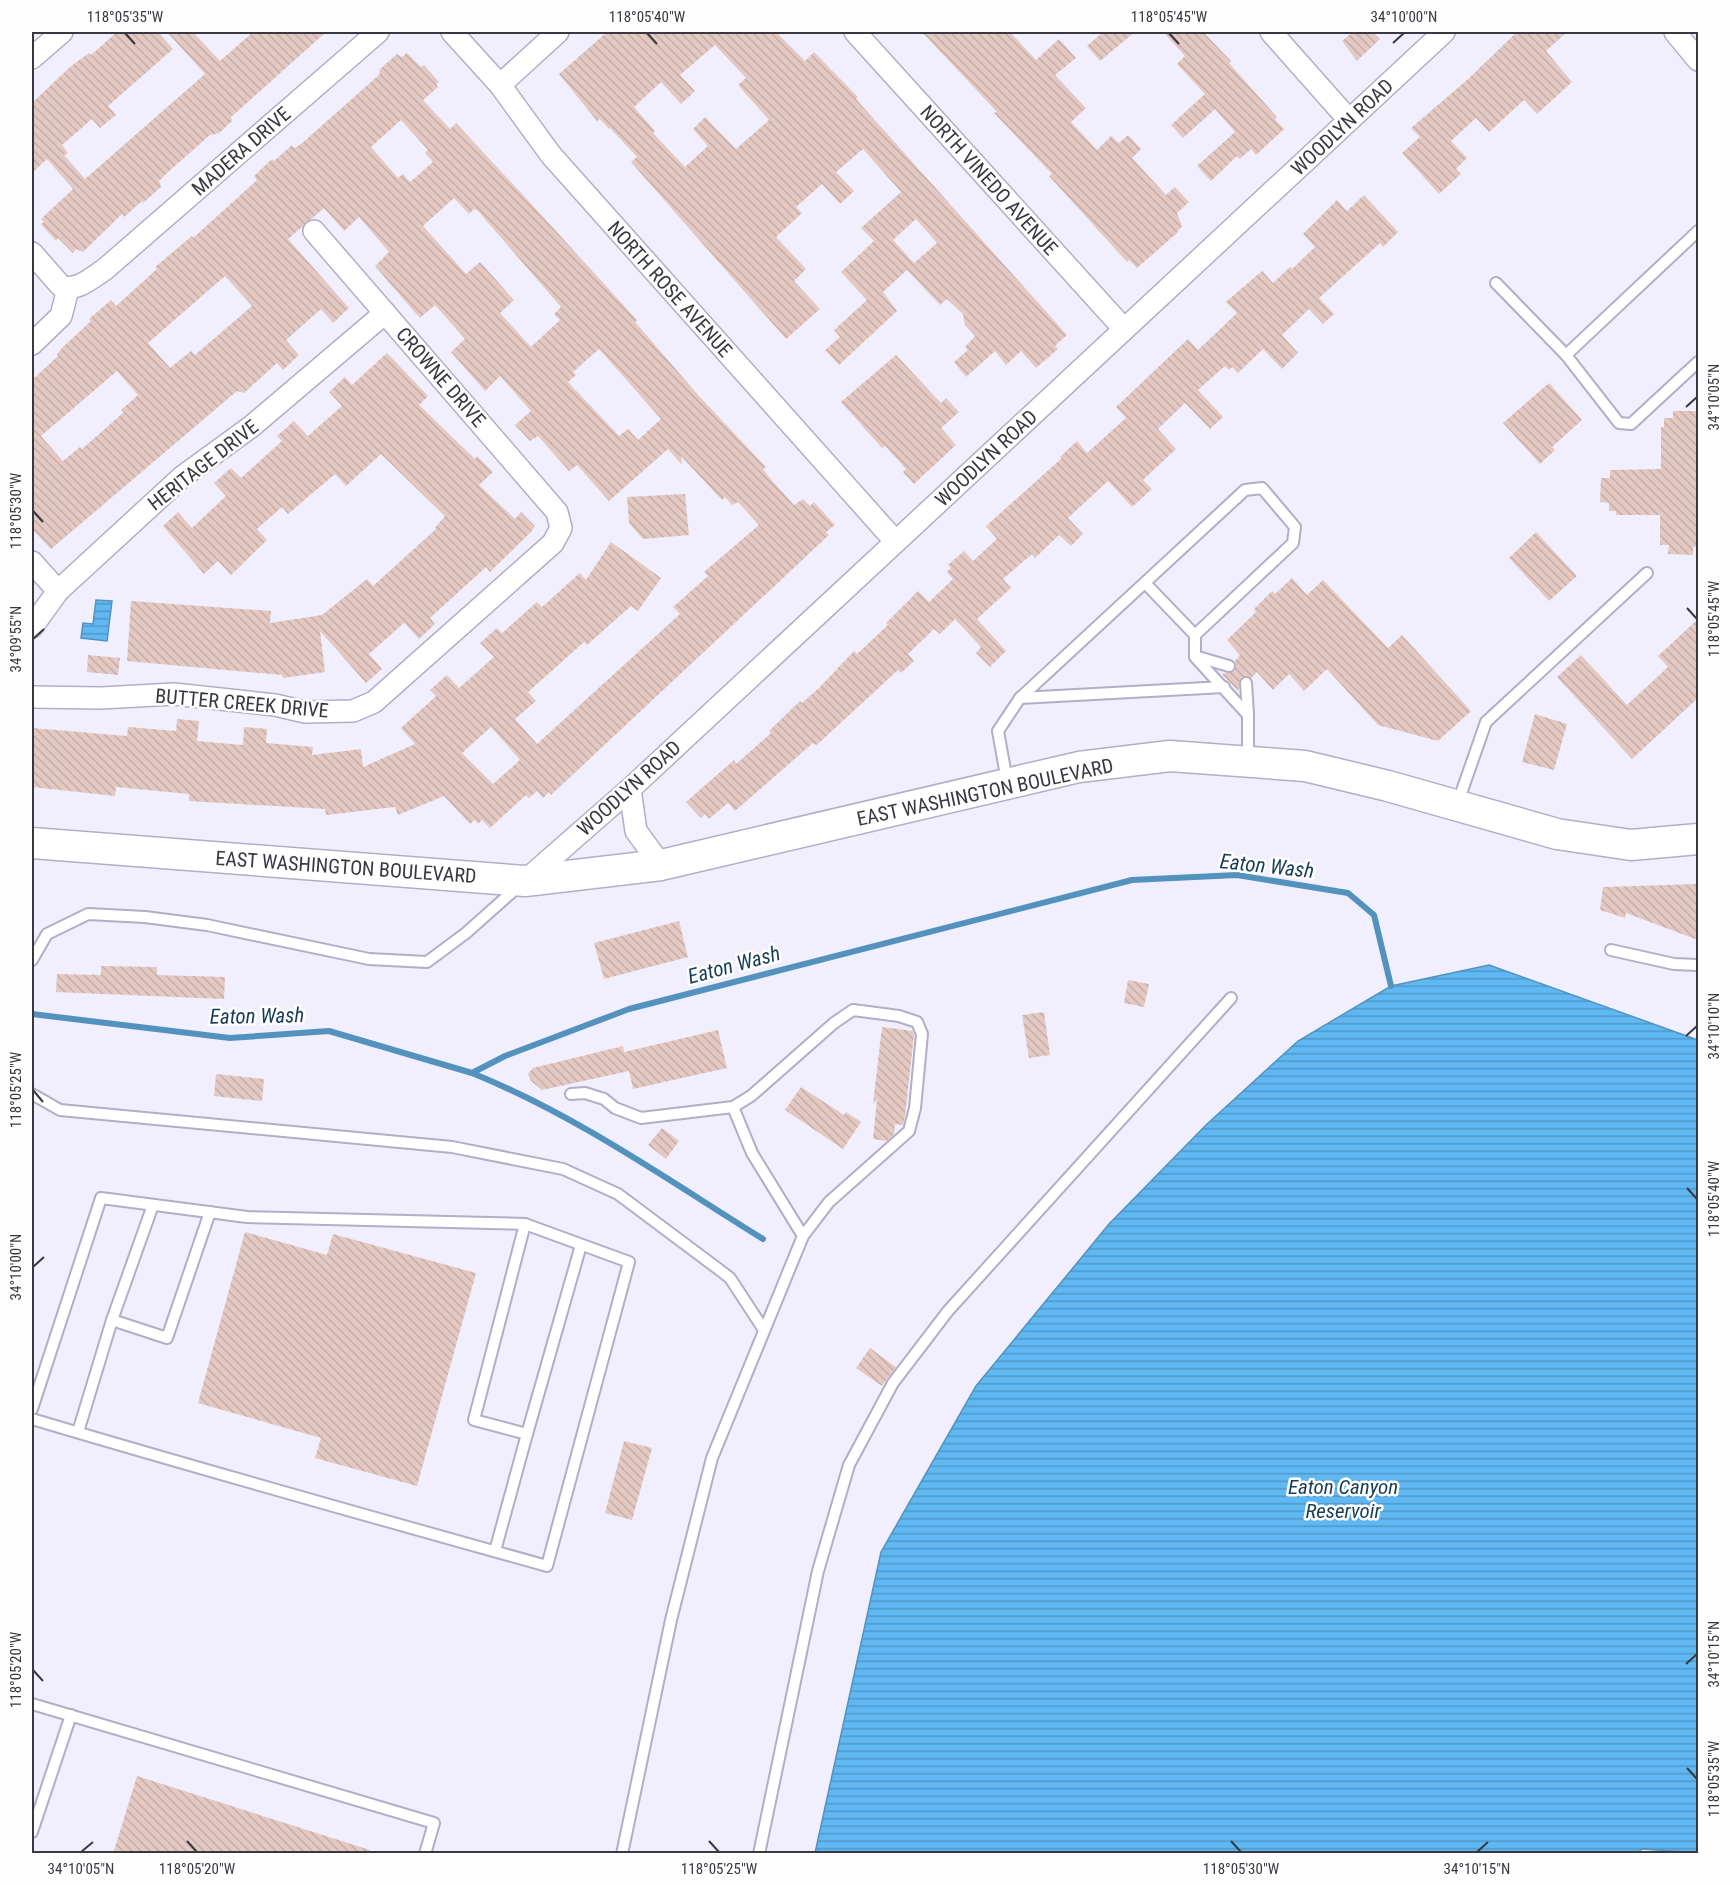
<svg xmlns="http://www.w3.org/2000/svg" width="1730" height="1885" font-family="'Roboto Condensed',sans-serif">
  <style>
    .water { fill: url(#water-rules); stroke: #5492be; stroke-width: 1.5 }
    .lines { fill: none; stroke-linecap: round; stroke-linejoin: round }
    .stream { stroke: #5492be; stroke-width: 6 }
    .building { fill: url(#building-back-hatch); fill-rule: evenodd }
    .service-casing { stroke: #b1aec5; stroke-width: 14 }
    .minor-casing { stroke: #b1aec5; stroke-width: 24 }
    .secondary-casing { stroke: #b1aec5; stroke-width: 33 }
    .service { stroke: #fff; stroke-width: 10 }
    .minor { stroke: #fff; stroke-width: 21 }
    .secondary { stroke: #fff; stroke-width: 30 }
    .ticks { fill: none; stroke: #393841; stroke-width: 2 }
    .labels { text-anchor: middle; stroke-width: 5; stroke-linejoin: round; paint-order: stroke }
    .street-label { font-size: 20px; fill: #393841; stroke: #fefefe }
    .water-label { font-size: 21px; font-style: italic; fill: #183d56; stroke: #fefefe }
    .neatline { fill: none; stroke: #393841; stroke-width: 2 }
    .ticks-label { font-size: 15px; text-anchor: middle; fill: #393841 }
  </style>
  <defs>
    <pattern id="water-rules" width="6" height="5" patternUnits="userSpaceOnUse" patternTransform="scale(1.5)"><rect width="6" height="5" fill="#60b8f3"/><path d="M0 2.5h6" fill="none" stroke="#5097c6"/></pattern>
    <pattern id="building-back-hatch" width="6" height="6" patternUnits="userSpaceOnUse" patternTransform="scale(1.5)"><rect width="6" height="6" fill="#e4c9c2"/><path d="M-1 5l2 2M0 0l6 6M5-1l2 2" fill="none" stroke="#c4ada8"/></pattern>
  </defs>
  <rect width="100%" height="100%" fill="#f1effd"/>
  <!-- water -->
  <g class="water">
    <polygon points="96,600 112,601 107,641 81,638 83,623 93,624"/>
    <polygon points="1489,965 1698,1040 1698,1853 1642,1849 1636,1854 815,1853 881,1552 976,1386 1109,1224 1206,1125 1298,1041 1391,986"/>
  </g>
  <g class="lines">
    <!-- stream -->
    <g class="stream">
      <polyline points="32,1014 230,1038 329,1031 472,1073 505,1056 629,1009 1132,880 1237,875 1348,893 1374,915 1391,986"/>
      <path d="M472,1073c104,42 196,107 291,166"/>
    </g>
  </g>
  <!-- building -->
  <g class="building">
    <polygon points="117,32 158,32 173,49 108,106 116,115 100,128 92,119 62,145 68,153 64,155 85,179 205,74 167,32 193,32 220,61 253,32 326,32 231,117 232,121 219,133 210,135 167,173 159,181 161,187 143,203 142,201 124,217 122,214 83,252 76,249 73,253 58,238 56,241 41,224 44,222 41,219 73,189 47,159 32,173 32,103 70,67 89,53 91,55"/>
    <path d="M607,32h169l29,29 9,-9 44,45 -2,2 211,236 -12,11 3,3 -22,19 -15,-17 -15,14 -11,-14 -29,26 -12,-15 14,-12 -3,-3 10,-11 -10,-11 -2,-11 -16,-15 -7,6 -33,-35 -24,22 14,19 -58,54 -14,-15 15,-13 -6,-7 33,-30 -26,-28 33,-31 -13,-13 40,-36 -38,-43 -27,23 18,19 -14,13 -18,-20 -26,23 6,6 -26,24 30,32 -12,12 26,28 -34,30 -155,-177 6,-5 -27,-29 -1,1 -9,-10 -3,2 -38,-47zM715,45l31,33 -8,7 31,35 -33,29 -31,-32 -12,12 15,17 -23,21 -32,-34 2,-2 -21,-24 27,-25 20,22 14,-13 -15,-16zM916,219l21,24 -23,20 -21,-23z"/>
    <polygon points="922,32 1010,32 1036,60 1059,39 1076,58 1055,75 1086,108 1071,122 1097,150 1111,136 1119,143 1128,135 1141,149 1132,158 1166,195 1175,187 1189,202 1177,213 1182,226 1176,234 1137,268 1129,260 1127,262 1049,176 1052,174 994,113 997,112"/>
    <polygon points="1103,32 1135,32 1100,61 1087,46"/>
    <polygon points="1163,32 1203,32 1231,61 1229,63 1277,117 1275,119 1284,129 1256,155 1251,149 1240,159 1237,156 1211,181 1197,166 1235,132 1215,109 1183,138 1171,125 1205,94 1177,64 1185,56"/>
    <polygon points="1353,32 1372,32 1380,39 1357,61 1342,41"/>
    <polygon points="1517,32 1567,32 1546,51 1572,82 1537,114 1524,100 1489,132 1476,118 1451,141 1467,158 1456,169 1461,174 1439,194 1402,153 1420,137 1411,128 1467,80"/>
    <path d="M407,53l14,14 3,-2 15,17 -3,2 2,3 -15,13 27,29 6,-6 68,73 113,124 -2,2 64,74 67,71 -3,2 5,7 26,29 9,-6 7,7 4,-4 21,23 -9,7 3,3 -278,260 -2,-3 -6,6 -6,-7 -8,7 -3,-3 -36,33 -8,-8 -4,4 -3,-4 -5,4 -26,-28 -46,19 -3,-8 -69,8 -1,-6 -136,-8v-7l-73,-7 -1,9 -83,-9v-59l95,8 1,-9 48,4 1,-12 22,2 -2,20 46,4 1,-18 23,2 -1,14 47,4 -1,8 49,-6 2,18 52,-23 -14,-16 35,-32 -6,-6 17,-15 12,13 35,-31 -14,-14 17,-15 5,5 35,-31 5,5 38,-34 6,7 25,-38 50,36 -23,33 -7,-5 -44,39 -3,-3 -56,50 8,9 -21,18 22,25 143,-130 -7,-7 35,-31 -4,-4 55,-47 -21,-23 -6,3 -7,-8 -3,3 -41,-44 1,9 -14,-16 -59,52 -32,-36 -8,6 -31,-35 -8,5 -15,-16 16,-14 -31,-35 -15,15 -14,-16 -20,-23 14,-13 -30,-34 -15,13 -15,-17 -30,-35 14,-14 -30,-35 -15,14 -20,-23 -36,31 61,69 -16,15 -12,-14 -35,31 13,15 -16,15 -6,-7 -33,30 -7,-2 -186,158 -19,-20v-149l26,-24 -1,-2 6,-7 28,-26 -2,-2 22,-19 5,6 41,-37 -2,-2 37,-31 1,2 64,-58 -3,-4 18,-17 2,2 18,-16 2,3 6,-3 80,-71 -1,-4 18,-16 5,3zM401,120l27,30 -3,3 8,9 -23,20 -7,-8 -5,4 -27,-31zM454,198l15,16 5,-5 4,2 83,96 -7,7 6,6 -29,27 -31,-34 14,-13 -34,-38 -14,12 -43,-48zM225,276l27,30 -57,49 -4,-4 -21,17 -22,-25zM599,349l62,70 -23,21 -10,-11 -9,7 -51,-54 8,-7 -3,-3zM117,371l21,24 -17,15 3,2 -42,37 -2,-2 -17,14 -22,-25zM491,727l29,33 -27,24 -31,-31z"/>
    <polygon points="1364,195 1398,232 1383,247 1380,243 1319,298 1334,314 1323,324 1309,309 1282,335 1298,353 1282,369 1263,349 1238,373 1232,367 1229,370 1225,366 1198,390 1223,417 1210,429 1185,403 1158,429 1176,449 1143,480 1152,489 1132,507 1108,481 1068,518 1083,534 1071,546 1059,535 1035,558 1032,554 1003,579 1011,588 977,619 1006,651 990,667 976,653 981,647 955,619 940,634 934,629 908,654 914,661 901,673 898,670 820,742 816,745 813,743 735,811 728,803 709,819 705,814 701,818 686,802 734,760 736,764 771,733 769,731 800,701 802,703 819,688 854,651 857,654 888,625 886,623 918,591 929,602 953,579 947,572 951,568 948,565 964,551 973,561 997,539 986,526 1062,458 1060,457 1077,441 1087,453 1126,418 1116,407 1188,339 1198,350 1237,313 1226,302 1242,288 1262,271 1273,283 1290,267 1292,269 1315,247 1303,234 1337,200 1347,211"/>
    <polygon points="387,353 428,396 419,405 475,459 477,456 493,472 479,485 515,519 521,512 535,526 531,532 490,572 486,567 430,618 435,624 419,639 404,623 369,654 382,669 366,683 320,631 325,672 283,678 282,675 127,661 131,601 271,611 270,623 322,615 367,579 373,586 436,529 435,528 445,516 381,454 346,486 335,474 288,514 282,507 257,529 267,540 231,575 218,561 204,574 163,526 178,512 192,528 226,496 214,483 231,468 241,478 282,441 277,436 294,421 308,436 342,406 329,392 345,377 352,385"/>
    <polygon points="896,355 941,403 946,398 959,412 941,428 956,445 914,484 903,472 906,469 885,446 882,448 841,402"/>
    <polygon points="1549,383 1582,420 1552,447 1555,450 1540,464 1503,423"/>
    <polygon points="1673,411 1698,411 1698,547 1693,547 1693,555 1668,554 1669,545 1660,545 1660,515 1616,515 1616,511 1609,511 1609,503 1600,502 1601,478 1610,478 1610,470 1661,469 1661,427 1664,427 1664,418 1673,418"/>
    <polygon points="685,494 689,535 643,539 629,523 627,497"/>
    <polygon points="1536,532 1577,576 1549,601 1509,558"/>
    <polygon points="1292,578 1307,595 1323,580 1388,648 1402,635 1471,711 1438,741 1378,725 1327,669 1304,691 1289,674 1273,690 1257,672 1251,678 1241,677 1238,691 1222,674 1235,671 1235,661 1240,655 1227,640 1256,612 1254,609 1272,591 1275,594"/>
    <polygon points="1698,619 1698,698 1632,759 1557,677 1581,655 1627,705 1668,667 1658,656"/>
    <polygon points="88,655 120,658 118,675 87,672"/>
    <polygon points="1535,714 1567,724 1554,770 1522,762"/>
    <polygon points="1698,884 1698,940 1626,913 1625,918 1600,910 1603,887"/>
    <polygon points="679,921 688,957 604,979 594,943"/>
    <polygon points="101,966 157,967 157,975 225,977 224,999 56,992 57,974 101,975"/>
    <polygon points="1128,980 1149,984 1144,1007 1124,1003"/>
    <polygon points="1044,1012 1050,1055 1029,1058 1022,1015"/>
    <polygon points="882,1027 913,1031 914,1035 905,1116 903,1125 895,1124 894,1134 887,1141 873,1139 877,1098 873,1104"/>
    <polygon points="718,1030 727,1068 633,1089 629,1071 542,1090 531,1081 528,1074 533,1068 623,1046 624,1052"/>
    <polygon points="216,1074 264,1079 262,1101 214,1096"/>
    <polygon points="801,1087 844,1115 846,1112 861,1122 843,1149 785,1110"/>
    <polygon points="662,1128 679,1141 666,1159 648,1145"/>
    <polygon points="245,1232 327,1255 333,1234 476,1273 417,1486 315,1458 321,1438 198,1403"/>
    <polygon points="870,1348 896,1367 882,1386 856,1368"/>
    <polygon points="624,1441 652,1448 632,1520 605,1513"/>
    <polygon points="137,1776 370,1850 369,1854 113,1854"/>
  </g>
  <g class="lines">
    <!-- service casing -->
    <g class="service-casing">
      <g id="service">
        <polyline points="1496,283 1566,355 1619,423 1631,424 1698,362"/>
        <polyline points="1566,355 1698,231"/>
        <polyline points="1146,584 1195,635"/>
        <polyline points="1198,657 1229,666"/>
        <polyline points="1246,683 1248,714"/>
        <polyline points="1020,698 1224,687"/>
        <polyline points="1007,781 998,731 1020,698 1245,490 1262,488 1295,527 1293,543 1195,635 1195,657 1248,715 1248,761"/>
        <polyline points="1457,805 1486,722 1647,573"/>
        <polyline points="1611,950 1674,964 1698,965"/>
        <polyline points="32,960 47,934 88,914 145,917 207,925 369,959 427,962 466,933 520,885"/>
        <polyline points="32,1094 60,1110 452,1147 563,1169 618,1194 717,1268 730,1278 764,1330"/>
        <polyline points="571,1094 585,1093 604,1099 615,1108 641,1118 733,1107 751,1096 834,1023 853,1010 899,1016 917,1022 922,1034 915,1108 909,1131 829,1202 803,1236 712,1458 671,1620 622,1854"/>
        <polyline points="733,1107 752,1153 803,1236"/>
        <polyline points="112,1320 153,1205"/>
        <polyline points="32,1409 101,1198 247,1217 525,1224"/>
        <path d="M32,1419c171,51 343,99 515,147l82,-304 -104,-38 -51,196 53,14 -32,117"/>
        <polyline points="78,1432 112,1320 167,1338 210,1212"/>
        <polyline points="527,1434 581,1245"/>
        <polyline points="32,1704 434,1823 425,1854"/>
        <polyline points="32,1832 71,1715"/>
        <polyline points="759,1854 818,1571 849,1465 893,1383 948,1311 1231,998"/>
      </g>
    </g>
    <!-- minor casing -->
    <g class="minor-casing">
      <g id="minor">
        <polyline points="452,32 500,85 551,155 895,541"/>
        <polyline points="855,32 1124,329"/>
        <polyline points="1271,32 1349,120"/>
        <polyline points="1675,32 1698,60"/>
        <polyline points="32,58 62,32"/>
        <polyline points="500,85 558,32"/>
        <path d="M32,253l29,33c16,6 30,-8 43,-16l274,-238"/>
        <polyline points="32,344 61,316 68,289"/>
        <polyline points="32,562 58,591"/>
        <polyline points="32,627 58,591 182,477 252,426 385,313"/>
        <polyline points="32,697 101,698 174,694 275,705 305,712 353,711 374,702 553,543 561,528 557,512 314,231"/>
        <polyline points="630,789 636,831 661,865"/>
        <polyline points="525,881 630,789 1444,32"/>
      </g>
    </g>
    <!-- secondary casing -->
    <g class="secondary-casing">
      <polyline id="secondary" points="32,843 525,881 661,865 1079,767 1170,756 1305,766 1388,786 1557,834 1631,845 1698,839"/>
    </g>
    <!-- service -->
    <use href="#service" class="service"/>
    <!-- minor -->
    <use href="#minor" class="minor"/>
    <!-- secondary -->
    <use href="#secondary" class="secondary"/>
  </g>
  <!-- ticks -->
  <path class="ticks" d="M125,33l10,11M647,33l10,11M1169,33l10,11M1393,43l11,-10M1686,407l11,-10M33,511l10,11M1687,608l10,11M33,639l11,-10M1686,1036l11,-10M33,1090l10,12M1687,1188l10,11M33,1267l11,-10M1686,1664l11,-10M33,1670l10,11M1687,1768l10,11M187,1841l10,11M709,1841l10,11M1231,1841l10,11M81,1852l12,-10M1477,1852l11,-10"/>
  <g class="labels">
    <!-- street labels -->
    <g class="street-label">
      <text transform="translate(1342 127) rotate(-43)" y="7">WOODLYN ROAD</text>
      <text transform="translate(241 151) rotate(-41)" y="7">MADERA DRIVE</text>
      <text transform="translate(989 180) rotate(48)" y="7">NORTH VINEDO AVENUE</text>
      <text transform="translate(670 289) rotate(48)" y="7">NORTH ROSE AVENUE</text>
      <text transform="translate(441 377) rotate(49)" y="7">CROWNE DRIVE</text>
      <text transform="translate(986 458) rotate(-43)" y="7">WOODLYN ROAD</text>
      <text transform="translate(203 465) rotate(-38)" y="7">HERITAGE DRIVE</text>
      <text transform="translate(242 703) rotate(5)" y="7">BUTTER CREEK DRIVE</text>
      <text transform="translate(629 788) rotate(-42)" y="7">WOODLYN ROAD</text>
      <text transform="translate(985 792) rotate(-12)" y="7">EAST WASHINGTON BOULEVARD</text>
      <text transform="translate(346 867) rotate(4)" y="7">EAST WASHINGTON BOULEVARD</text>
    </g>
    <!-- water labels -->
    <g class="water-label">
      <text transform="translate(1267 866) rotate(6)" y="7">Eaton Wash</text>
      <text transform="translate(734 965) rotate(-15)" y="7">Eaton Wash</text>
      <text transform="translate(257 1016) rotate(-1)" y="7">Eaton Wash</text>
      <text x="1343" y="1494">Eaton Canyon<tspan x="1343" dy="24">Reservoir</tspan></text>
    </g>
  </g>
  <!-- border -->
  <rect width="1730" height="1885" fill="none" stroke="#fefefe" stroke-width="66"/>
  <rect x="33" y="33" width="1664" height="1819" class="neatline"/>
  <g class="ticks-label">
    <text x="125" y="22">118°05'35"W</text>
    <text x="647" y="22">118°05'40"W</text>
    <text x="1169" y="22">118°05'45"W</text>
    <text x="1404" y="22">34°10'00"N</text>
    <text transform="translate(1714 397) rotate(-90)" y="5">34°10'05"N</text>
    <text transform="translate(16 511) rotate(-90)" y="5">118°05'30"W</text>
    <text transform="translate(1714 619) rotate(-90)" y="5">118°05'45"W</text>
    <text transform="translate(16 639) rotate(-90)" y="5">34°09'55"N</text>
    <text transform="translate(1714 1026) rotate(-90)" y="5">34°10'10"N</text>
    <text transform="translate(16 1090) rotate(-90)" y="5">118°05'25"W</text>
    <text transform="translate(1714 1199) rotate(-90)" y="5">118°05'40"W</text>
    <text transform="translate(16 1267) rotate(-90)" y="5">34°10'00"N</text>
    <text transform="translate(1714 1654) rotate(-90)" y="5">34°10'15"N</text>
    <text transform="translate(16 1670) rotate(-90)" y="5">118°05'20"W</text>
    <text transform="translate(1714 1779) rotate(-90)" y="5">118°05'35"W</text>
    <text x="81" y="1874">34°10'05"N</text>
    <text x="197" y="1874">118°05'20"W</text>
    <text x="719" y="1874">118°05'25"W</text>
    <text x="1241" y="1874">118°05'30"W</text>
    <text x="1477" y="1874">34°10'15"N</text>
  </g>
</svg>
